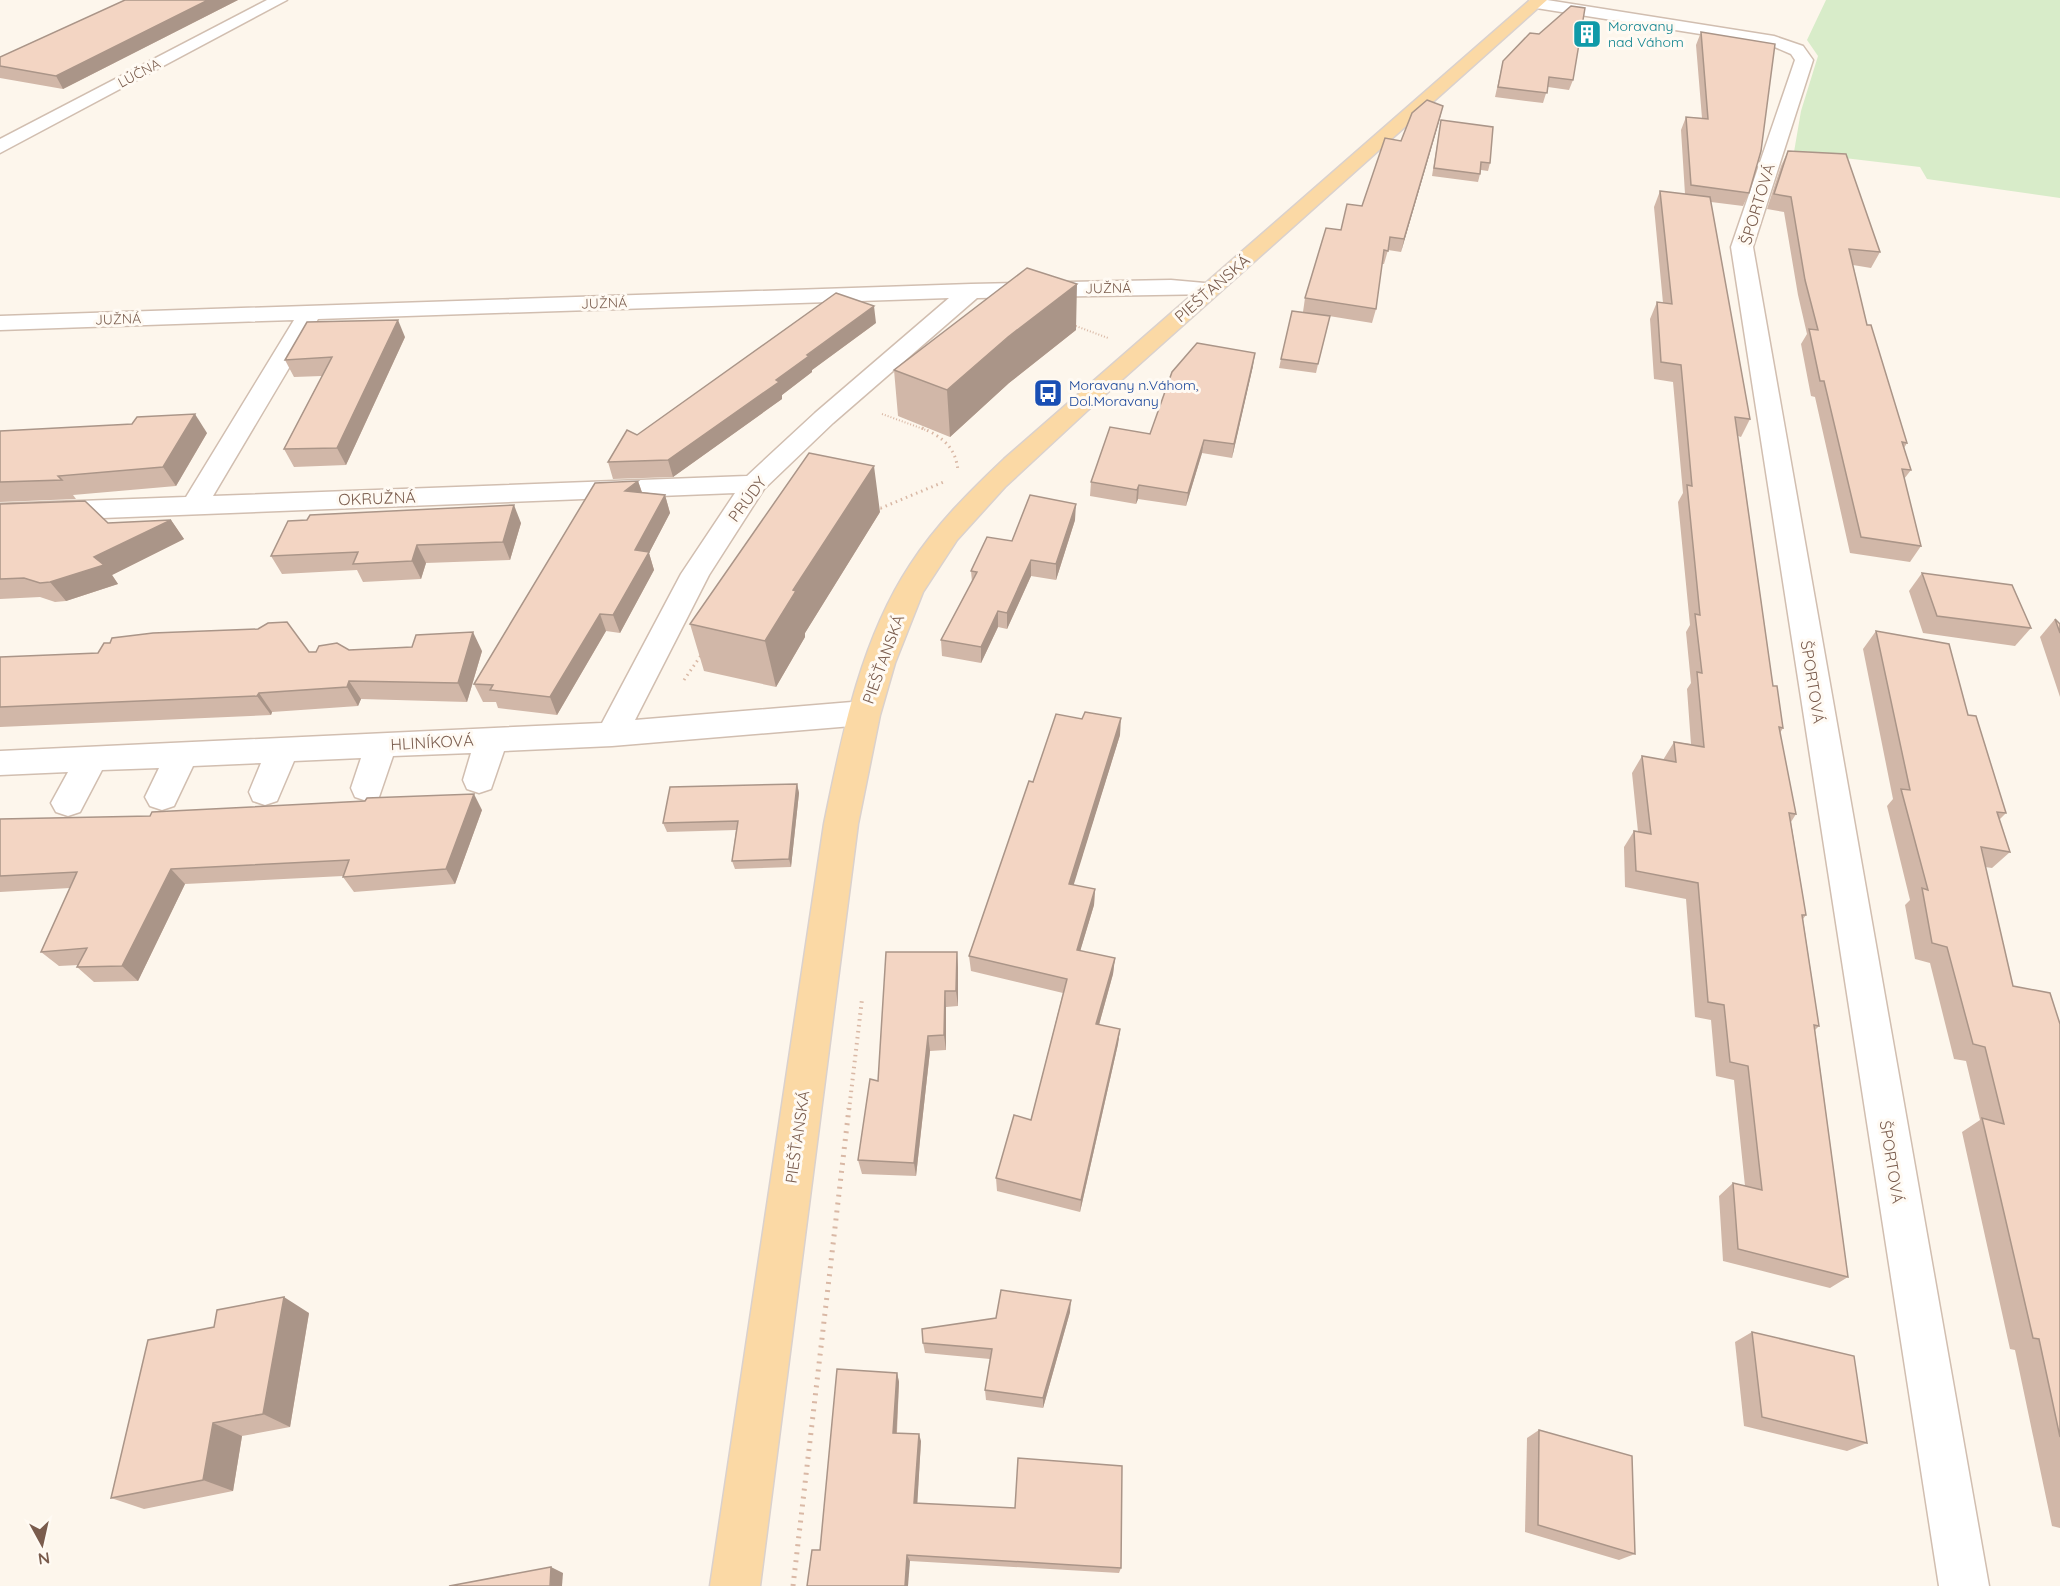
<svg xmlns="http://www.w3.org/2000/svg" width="2060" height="1586" font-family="Quicksand,sans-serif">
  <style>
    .green { fill: #d8ecc9 }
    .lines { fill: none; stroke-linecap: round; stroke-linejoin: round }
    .minor-casing { stroke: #d1beb0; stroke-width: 3 }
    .major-casing { stroke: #dad1cd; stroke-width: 3 }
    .path-far3 { stroke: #d9b8a5; stroke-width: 2; stroke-dasharray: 1 2; stroke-linecap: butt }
    .path-far2 { stroke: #d9b8a5; stroke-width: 3; stroke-dasharray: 1.5 4; stroke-linecap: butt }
    .path-far1 { stroke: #d9b8a5; stroke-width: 4; stroke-dasharray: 1.5 4.5; stroke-linecap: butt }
    .path { stroke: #d9b8a5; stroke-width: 5; stroke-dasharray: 2 6; stroke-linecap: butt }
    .minor { fill: #fff; fill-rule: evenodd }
    .major { fill: #fbd9a5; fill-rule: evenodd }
    .wall { fill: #d1b7a8 }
    .shaded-wall { fill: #aa9588 }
    .building { fill: #f3d5c3; stroke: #aa9588; stroke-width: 1.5 }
    .labels { text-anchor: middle; stroke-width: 6; stroke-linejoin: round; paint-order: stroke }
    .far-culture-label { font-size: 14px; fill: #0d838f; stroke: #fffaf3; text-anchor: start }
    .far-street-label { font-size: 14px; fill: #7a5c4d; stroke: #fffaf3 }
    .far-transit-label { font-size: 14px; fill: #164399; stroke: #fffaf3; text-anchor: start }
    .street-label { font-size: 16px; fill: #7a5c4d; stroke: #fffaf3 }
  </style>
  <rect width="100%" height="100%" fill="#fdf6ec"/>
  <!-- green -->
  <polygon class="green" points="1826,0 2060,0 2060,198 1927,179 1920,167 1794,152 1801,111 1818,56 1807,40"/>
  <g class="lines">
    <!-- minor casing -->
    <g class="minor-casing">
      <g id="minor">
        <polygon points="267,0 287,0 0,153 0,139"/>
        <polygon points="1530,0 1547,0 1774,36 1803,46 1813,60 1753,247 1989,1586 1939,1586 1731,247 1795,60 1791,54 1770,45 1536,8 1530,6 1528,3"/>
        <path d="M1171,280l45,4 3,5 -3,5 -239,4 -144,125 -69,66 -55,86 -74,145 229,-19 11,4 5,8 -5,8 -11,4 -252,21 -108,5 -13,38 -12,4 -12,-4 -4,-9 8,-27 -78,3 -14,41 -12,4 -12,-4 -4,-9 10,-30 -67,3 -17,40 -12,4 -12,-4 -4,-9 12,-29 -68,3 -19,40 -12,4 -12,-4 -5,-9 14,-29 -57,2 -22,42 -12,4 -12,-4 -5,-9 17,-31 -68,3v-24l602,-28 79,-149 54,-81 -735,29v-18l186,-7 108,-177 -294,10v-14l971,-32zM949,298l-134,115 -68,63 -534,20 105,-177z"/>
      </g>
    </g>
    <!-- major casing -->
    <g class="major-casing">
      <path id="major" d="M1530,0h17l-460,411 -82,76 -48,53 -34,52 -28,71 -15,52 -22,109 -98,762h-50l114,-762c18,-88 36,-183 86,-259 26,-40 59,-73 94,-106z"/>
    </g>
    <!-- path-far3 -->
    <g class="path-far3">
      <polyline points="1073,325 1108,338"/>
      <polyline points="882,414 926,430"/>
    </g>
    <!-- path-far2 -->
    <g class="path-far2">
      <path d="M922,428c21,9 34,20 36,43"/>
      <polyline points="875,507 881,508 946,481"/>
      <polyline points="684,680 702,654"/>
    </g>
    <!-- path-far1 -->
    <polyline class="path-far1" points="849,1110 862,999"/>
    <!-- path -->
    <polyline class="path" points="793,1586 849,1108"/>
    <!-- minor -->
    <use href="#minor" class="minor"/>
    <!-- major -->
    <use href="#major" class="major"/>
  </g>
  <!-- wall -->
  <g class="wall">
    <polygon points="125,0 238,0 63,89 0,78 0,57"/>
    <polygon points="1701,32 1749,193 1743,206 1711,202 1750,419 1741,437 1738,436 1773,686 1783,728 1780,733 1796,814 1791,822 1806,915 1803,919 1819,1026 1815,1030 1848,1277 1830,1288 1723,1261 1719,1196 1733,1183 1745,1186 1734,1080 1716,1076 1711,1020 1695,1017 1686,899 1625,887 1624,847 1634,831 1638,832 1632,773 1642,756 1663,760 1674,742 1691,744 1687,689 1691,683 1686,632 1690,625 1678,502 1683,493 1673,382 1654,379 1650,319 1657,302 1663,303 1654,207 1660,191 1685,194 1681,130 1686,117 1702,118 1696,45"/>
    <polygon points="1503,61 1573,80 1569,90 1548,87 1543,103 1495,97"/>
    <polygon points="1440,118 1401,252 1388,250 1384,264 1382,264 1376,309 1372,323 1329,316 1316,373 1279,368 1281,359 1303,312 1305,298 1401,141"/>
    <polygon points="1441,120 1490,163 1488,171 1481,170 1478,182 1432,176"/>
    <polygon points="1788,151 1880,252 1871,268 1853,265 1867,325 1907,443 1904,448 1911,470 1904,479 1921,546 1910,562 1850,553 1815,397 1811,396 1801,344 1807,334 1798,295 1784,212 1767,209 1781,166"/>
    <polygon points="876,323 812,370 812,372 782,395 782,399 673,477 613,479 608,462"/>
    <polygon points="1076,330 1009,383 950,437 898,416 894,370"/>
    <polygon points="405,337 346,465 294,467 284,449 322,376 294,377 285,360"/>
    <polygon points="1253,366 1232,458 1202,453 1186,506 1138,499 1136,504 1090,496 1091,482 1150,434"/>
    <polygon points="0,431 207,433 176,486 73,495 76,499 0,502"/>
    <polygon points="638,481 642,492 665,495 670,513 649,553 654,570 620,633 606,631 557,715 498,708 496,702 483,702 474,684"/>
    <polygon points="0,504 108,523 171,520 184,539 112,575 118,584 66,601 55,602 40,597 0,599"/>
    <polygon points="880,512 805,633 805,637 776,687 704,671 690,624"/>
    <polygon points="1075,520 1056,580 1031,576 1007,629 998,627 981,663 942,656 941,640 972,582 971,571 1012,541"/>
    <polygon points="521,523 510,560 426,563 421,579 363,582 357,570 282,574 271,556"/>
    <polygon points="1922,573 2031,628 2015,646 1923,633 1909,591"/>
    <polygon points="2055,619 2060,624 2060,697 2040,637"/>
    <polygon points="1876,631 1968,715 2006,813 1999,820 2010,852 1992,868 1985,867 2013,986 2060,1024 2060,1528 2052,1526 2015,1350 2010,1349 1962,1132 1980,1120 1966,1061 1954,1059 1930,963 1915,959 1905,905 1910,900 1887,806 1893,799 1863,649"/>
    <polygon points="349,650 482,651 467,702 361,699 358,706 272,712 271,715 0,727 0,657 309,652"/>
    <polygon points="1120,735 1073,885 1095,889 1094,905 1080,951 1115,958 1113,974 1099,1025 1120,1029 1118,1044 1080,1212 997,1191 996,1178 1031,1120 1063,993 971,971 969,956 1033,782"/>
    <polygon points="797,784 799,793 791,867 735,869 732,861 736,830 667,832 663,823"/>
    <polygon points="482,810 455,884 354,892 343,877 343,876 185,884 138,981 94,982 77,967 78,965 59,966 41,952 70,888 0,892 0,819"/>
    <polygon points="957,952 958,968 958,1006 946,1007 946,1050 930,1051 916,1176 862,1174 858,1160 878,1081"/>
    <polygon points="1070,1312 1043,1408 986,1400 985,1390 990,1359 925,1353 923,1343"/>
    <polygon points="309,1313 290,1427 242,1436 233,1491 144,1509 111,1498"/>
    <polygon points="1752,1332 1867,1443 1847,1451 1744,1426 1735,1342"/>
    <polygon points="897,1373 899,1382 897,1433 921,1441 917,1503 1121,1568 1119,1573 910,1561 820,1550"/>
    <polygon points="1539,1430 1635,1554 1619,1560 1525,1532 1527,1438"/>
  </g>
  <!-- shaded-wall -->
  <g class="shaded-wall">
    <polygon points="208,0 238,0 63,89 56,76"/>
    <polygon points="1443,106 1440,118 1401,252 1404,239"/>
    <polygon points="1077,284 1076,330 1009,383 950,437 947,390 1008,337"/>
    <polygon points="874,306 876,323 812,370 812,372 782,395 782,399 673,477 668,460 776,380 807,355"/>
    <polygon points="398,320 405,337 346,465 337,448"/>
    <polygon points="1255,353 1253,366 1232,458 1234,444"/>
    <polygon points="195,414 207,433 176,486 163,467"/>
    <polygon points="1204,440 1202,453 1186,506 1188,493"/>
    <polygon points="874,466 880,512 805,633 805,637 776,687 765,641 793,590"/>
    <polygon points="638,481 644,499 625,491"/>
    <polygon points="1139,485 1138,499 1136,504 1137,490"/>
    <polygon points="665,495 670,513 649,553 654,570 620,633 613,615 635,550"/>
    <polygon points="1076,504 1075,520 1056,580 1056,564"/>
    <polygon points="514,505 521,523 510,560 503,542"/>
    <polygon points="171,520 184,539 112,575 118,584 66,601 50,582 94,557"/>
    <polygon points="417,545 426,563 421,579 412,561"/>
    <polygon points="1031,560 1031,576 1007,629 1007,613"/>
    <polygon points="998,611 998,627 981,663 981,647"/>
    <polygon points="600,614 606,631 557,715 550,697"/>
    <polygon points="473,632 482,651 467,702 458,683"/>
    <polygon points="349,681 361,699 358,706 347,687"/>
    <polygon points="259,693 272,712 271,715 257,696"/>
    <polygon points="1121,718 1120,735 1069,900 1069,884"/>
    <polygon points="797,784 799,793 791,867 789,859"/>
    <polygon points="474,794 482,810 455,884 446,869"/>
    <polygon points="171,869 185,884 138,981 122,966"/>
    <polygon points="1095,889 1094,905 1076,965 1077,950"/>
    <polygon points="957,952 958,968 958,1006 956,991"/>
    <polygon points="1115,958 1113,974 1095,1039 1096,1024"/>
    <polygon points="945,991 946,1007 946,1050 944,1035"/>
    <polygon points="1120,1029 1118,1044 1080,1212 1081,1200"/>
    <polygon points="928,1036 930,1051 916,1176 914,1163"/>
    <polygon points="284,1297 309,1313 290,1427 263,1414"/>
    <polygon points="1071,1300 1070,1312 1043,1408 1043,1398"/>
    <polygon points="897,1373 899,1382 896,1441 893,1433"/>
    <polygon points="213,1423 242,1436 233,1491 203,1480"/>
    <polygon points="919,1434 921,1441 917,1509 914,1503"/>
    <polygon points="907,1555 910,1561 908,1586 905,1586"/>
    <polygon points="551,1567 563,1573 562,1586 550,1586"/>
  </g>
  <!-- building -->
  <g class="building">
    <polygon points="125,0 208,0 56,76 0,66 0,57"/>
    <polygon points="1571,6 1585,8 1573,80 1549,77 1547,93 1498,87 1503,61 1530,33 1539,34"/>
    <polygon points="1701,32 1775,44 1761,151 1749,193 1691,185 1686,117 1708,119"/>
    <polygon points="1427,100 1443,106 1404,239 1390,237 1388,251 1384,250 1376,309 1305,298 1326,228 1341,230 1347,204 1362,206 1385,138 1401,141 1412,113"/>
    <polygon points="1441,120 1493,127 1490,163 1481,162 1480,174 1434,168"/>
    <polygon points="1788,151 1846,154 1880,252 1849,249 1867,325 1871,325 1907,443 1902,442 1911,470 1902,469 1921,546 1861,537 1824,381 1820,381 1809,329 1818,330 1805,280 1791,197 1774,194"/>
    <polygon points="1660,191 1710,197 1750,419 1735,417 1773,686 1777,686 1783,728 1779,727 1796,814 1789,813 1806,915 1802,915 1819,1026 1814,1025 1848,1277 1738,1249 1733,1183 1762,1190 1748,1066 1730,1062 1724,1005 1708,1002 1698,883 1636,871 1634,831 1651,834 1642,756 1676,762 1674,742 1704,747 1697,672 1702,673 1695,614 1700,615 1687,485 1692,486 1681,365 1661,362 1657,302 1672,304"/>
    <polygon points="1027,268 1077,284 1008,337 947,390 894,370"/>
    <polygon points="836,293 874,306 807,355 809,356 776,380 779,382 668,460 608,462 627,430 637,435"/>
    <polygon points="1292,311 1330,316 1318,364 1281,359"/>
    <polygon points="398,320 337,448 284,449 332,357 285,360 307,322"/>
    <polygon points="1197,343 1255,353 1234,444 1204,440 1188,493 1139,485 1137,490 1091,482 1110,427 1150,434 1172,372"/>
    <polygon points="195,414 163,467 58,476 62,480 0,482 0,431 132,424 137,417"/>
    <polygon points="809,453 874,466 793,590 796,591 765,641 690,624"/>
    <polygon points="638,481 625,491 665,495 635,550 649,552 613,615 600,614 550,697 490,690 493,685 474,684 595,483"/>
    <polygon points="1030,495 1076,504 1056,564 1031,560 1007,613 998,611 981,647 941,640 977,572 971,571 987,537 1012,541"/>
    <polygon points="85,501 108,523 171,520 94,557 104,565 50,582 40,583 24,578 0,579 0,504"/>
    <polygon points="514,505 503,542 417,545 412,561 353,564 358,552 271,556 288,521 307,520 310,515"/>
    <polygon points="1922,573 2012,585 2031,628 1937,616"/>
    <polygon points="2055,619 2060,624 2060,633"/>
    <polygon points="287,622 309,652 316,652 319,646 337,643 349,650 412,647 416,635 473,632 458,683 349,681 347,687 259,693 257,696 0,707 0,657 98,653 104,643 110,643 112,638 153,633 258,629 268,623"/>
    <polygon points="1876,631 1949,644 1968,715 1976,716 2006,813 1997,812 2010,852 1981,847 2013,986 2050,993 2060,1024 2060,1437 2039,1339 2033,1338 1982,1118 2004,1124 1985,1047 1973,1044 1947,947 1932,943 1922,888 1928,890 1901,789 1910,790"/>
    <polygon points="1085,712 1121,718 1069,884 1095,889 1077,950 1115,958 1096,1024 1120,1029 1081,1200 996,1178 1014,1115 1031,1120 1067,979 969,956 1029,781 1033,782 1056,714 1082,719"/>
    <polygon points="797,784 789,859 732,861 738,821 663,823 670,787"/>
    <polygon points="474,794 446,869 343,877 349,860 171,869 122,966 77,967 87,948 41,952 77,872 0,876 0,819 150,816 152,812 365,801 367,798"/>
    <polygon points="886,952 957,952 956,991 945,991 944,1035 928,1036 914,1163 858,1160 870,1079 878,1081"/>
    <polygon points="1001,1290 1071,1300 1043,1398 985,1390 992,1349 923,1343 922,1329 996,1318"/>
    <polygon points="284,1297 263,1414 213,1423 203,1480 111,1498 148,1340 214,1327 217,1310"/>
    <polygon points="1752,1332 1854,1356 1867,1443 1762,1417"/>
    <polygon points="837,1369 897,1373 893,1433 919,1434 914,1503 1015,1508 1018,1458 1122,1466 1121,1568 907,1555 905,1586 807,1586 812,1550 820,1550"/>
    <polygon points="1539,1430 1632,1456 1635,1554 1538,1525"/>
    <polygon points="551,1567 550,1586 449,1586"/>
  </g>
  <!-- icons -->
  <defs>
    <g id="building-square" transform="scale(1.5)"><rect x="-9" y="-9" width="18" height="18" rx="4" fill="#0f9aa8" stroke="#fffaf3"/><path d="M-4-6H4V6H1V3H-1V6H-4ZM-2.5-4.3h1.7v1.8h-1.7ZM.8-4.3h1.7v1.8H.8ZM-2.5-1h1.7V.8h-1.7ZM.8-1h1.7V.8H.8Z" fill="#fff"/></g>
    <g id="bus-square" transform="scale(1.5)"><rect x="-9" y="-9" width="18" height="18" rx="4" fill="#1a4fb4" stroke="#fffaf3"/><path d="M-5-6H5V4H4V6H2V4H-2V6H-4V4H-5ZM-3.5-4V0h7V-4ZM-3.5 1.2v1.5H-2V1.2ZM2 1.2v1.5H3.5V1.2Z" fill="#fff"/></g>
  </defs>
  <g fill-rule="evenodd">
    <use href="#building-square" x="1587" y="34"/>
    <use href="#bus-square" x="1048" y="393"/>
  </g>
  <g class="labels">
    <!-- far-culture labels -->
    <g class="far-culture-label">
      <text x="1608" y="31">Moravany<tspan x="1608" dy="16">nad Váhom</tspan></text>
    </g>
    <!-- far-street labels -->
    <g class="far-street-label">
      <text transform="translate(139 73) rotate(-28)" y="5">LÚČNA</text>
      <text transform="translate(1108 288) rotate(-1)" y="5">JUŽNÁ</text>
      <text transform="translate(604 303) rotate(-2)" y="5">JUŽNÁ</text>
      <text transform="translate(118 319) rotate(-2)" y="5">JUŽNÁ</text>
    </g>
    <!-- far-transit labels -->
    <g class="far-transit-label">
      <text x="1069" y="390">Moravany n.Váhom,<tspan x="1069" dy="16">Dol.Moravany</tspan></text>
    </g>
    <!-- street labels -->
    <g class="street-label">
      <text transform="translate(1757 204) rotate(-73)" y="6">ŠPORTOVÁ</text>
      <text transform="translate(1212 288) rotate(-41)" y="6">PIEŠŤANSKÁ</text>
      <text transform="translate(377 498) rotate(-2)" y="6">OKRUŽNÁ</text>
      <text transform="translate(747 499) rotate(-53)" y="6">PRÚDY</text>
      <text transform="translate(883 659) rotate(-70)" y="6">PIEŠŤANSKÁ</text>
      <text transform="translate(1813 682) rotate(81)" y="6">ŠPORTOVÁ</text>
      <text transform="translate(432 742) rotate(-3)" y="6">HLINÍKOVÁ</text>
      <text transform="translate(797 1137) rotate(-82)" y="6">PIEŠŤANSKÁ</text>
      <text transform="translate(1892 1162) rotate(81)" y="6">ŠPORTOVÁ</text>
    </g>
  </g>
  <!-- north arrow -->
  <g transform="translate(42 1544) rotate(172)" stroke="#fffaf3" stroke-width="4.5" paint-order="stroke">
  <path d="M0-4.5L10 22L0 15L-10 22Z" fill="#7a5c4d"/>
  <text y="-9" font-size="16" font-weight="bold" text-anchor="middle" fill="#7a5c4d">N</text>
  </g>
</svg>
